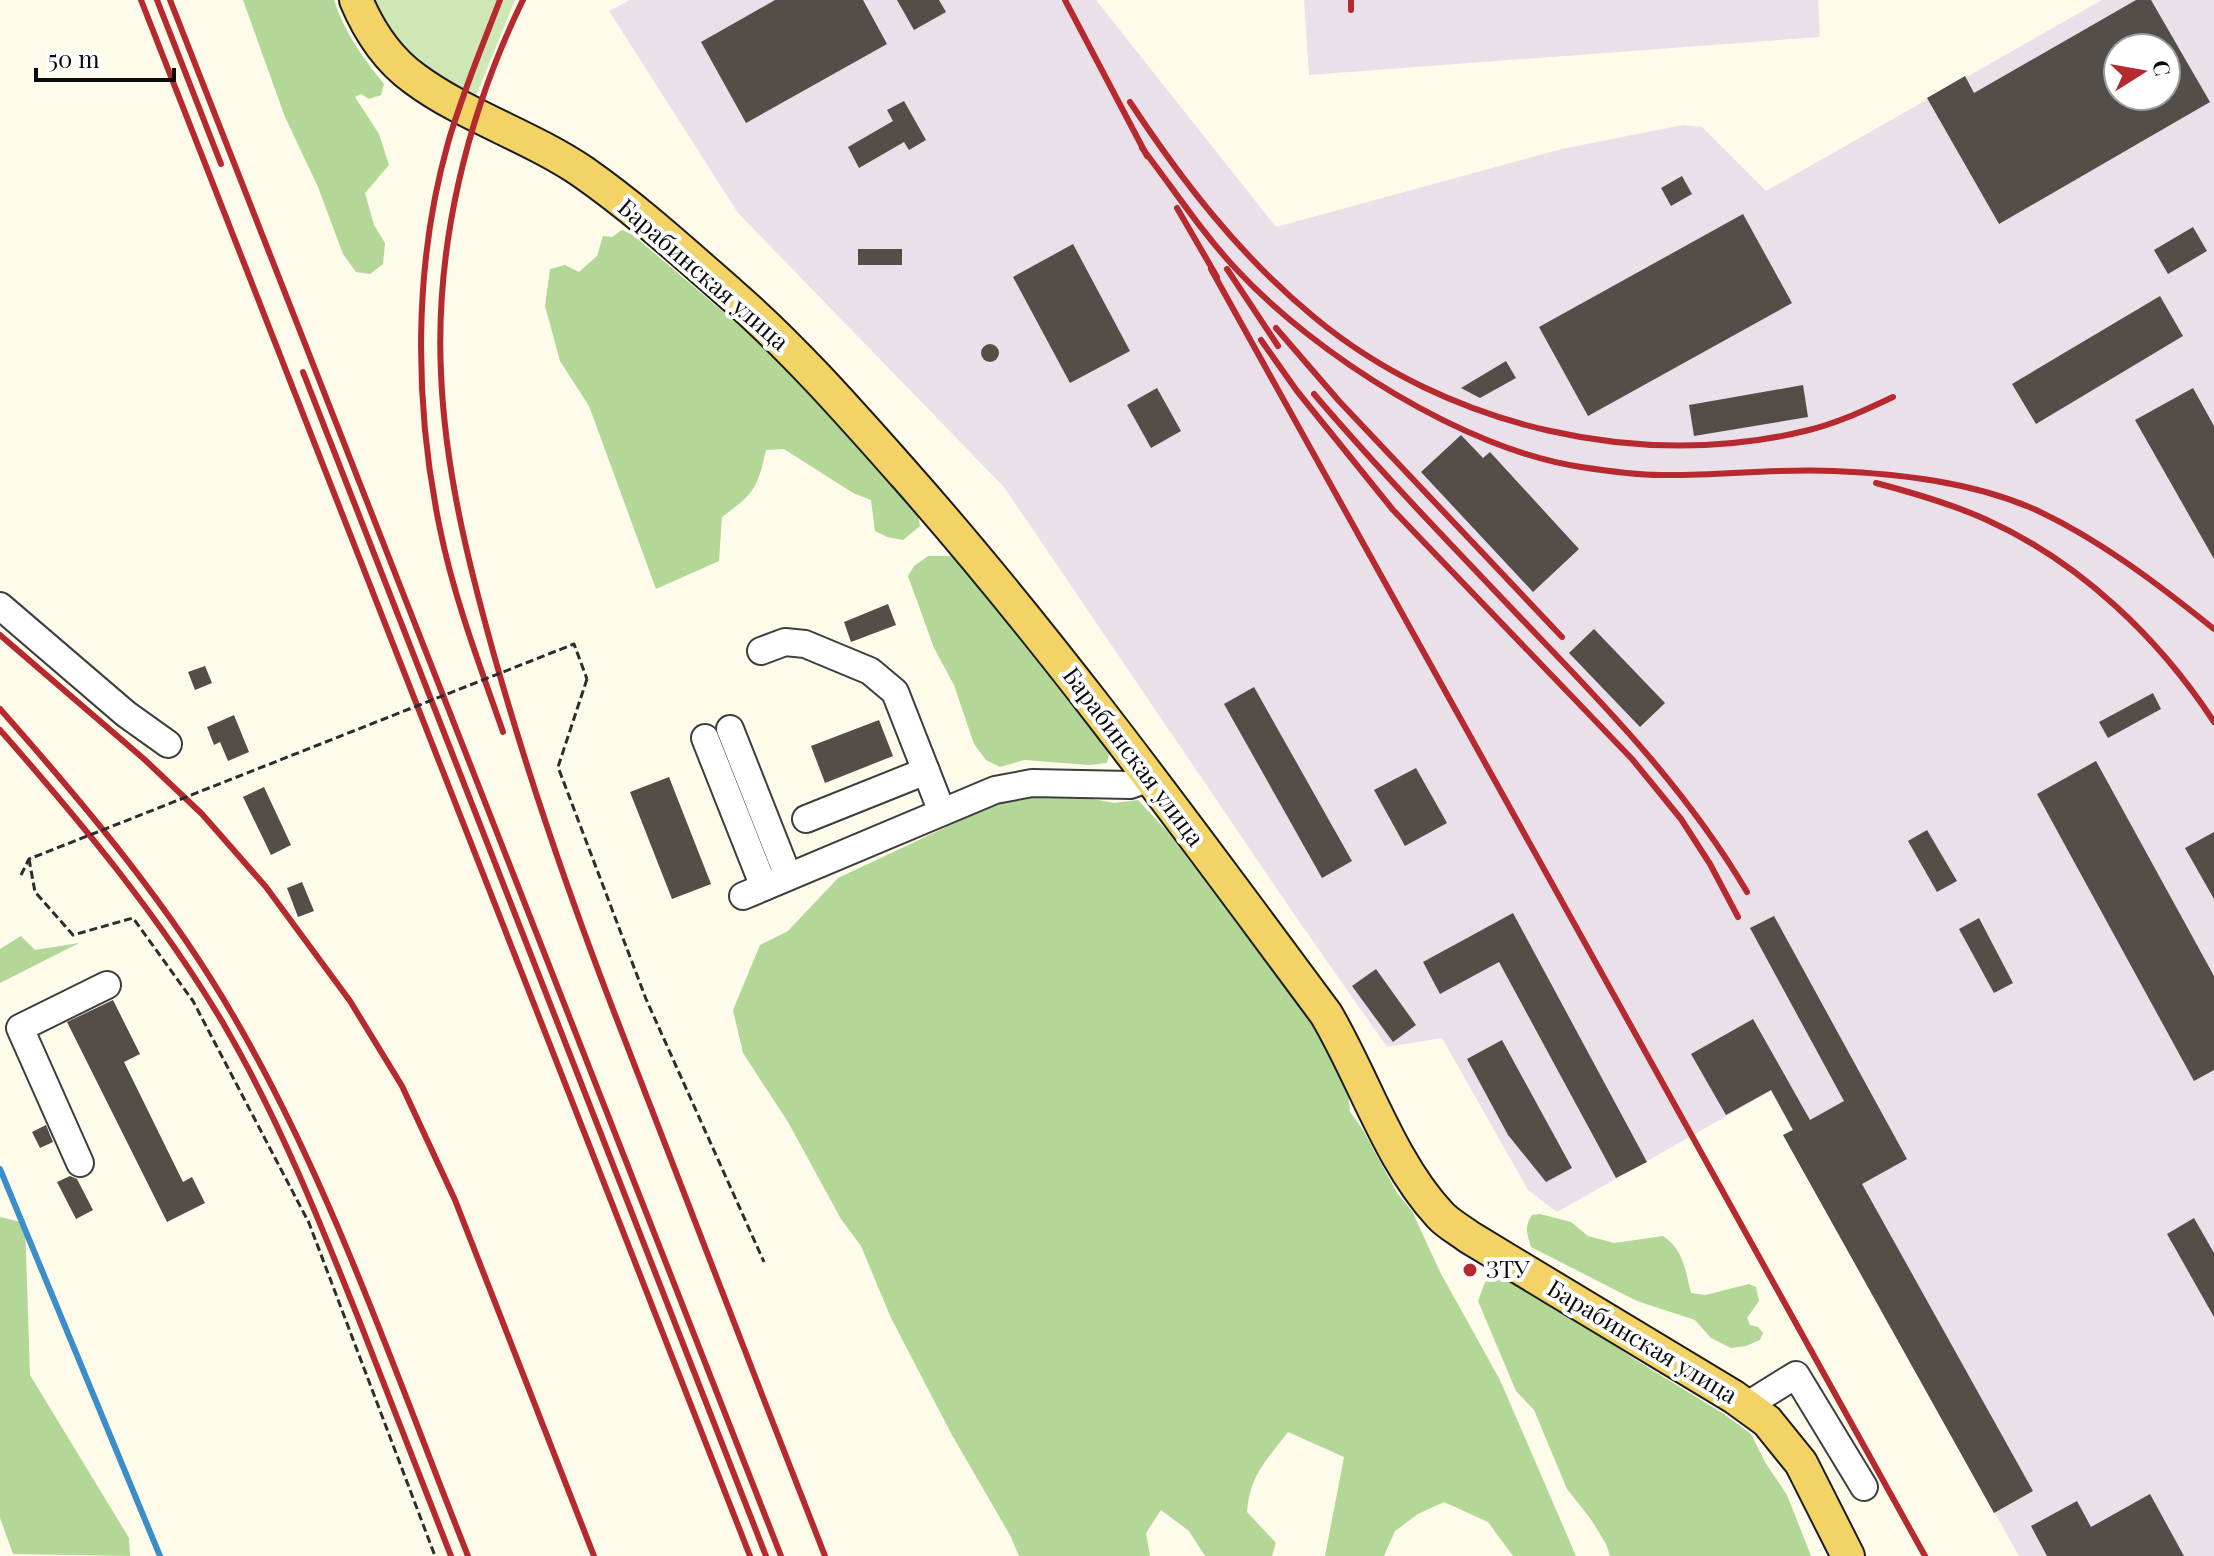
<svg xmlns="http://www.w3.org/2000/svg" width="2214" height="1556" font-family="'Playfair Display',serif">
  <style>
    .industrial { fill: #e9e0ea; fill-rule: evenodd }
    .green { fill: #cfe7b6 }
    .forest { fill: #b2d796 }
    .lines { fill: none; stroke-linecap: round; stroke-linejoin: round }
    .stream { stroke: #3b8ec8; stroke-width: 6 }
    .building { fill: #544d48; fill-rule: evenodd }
    .minor-casing { stroke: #3e3e3e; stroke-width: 30 }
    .major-casing { stroke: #1c1c1c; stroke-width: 36 }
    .path { stroke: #2d2d2d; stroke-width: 3; stroke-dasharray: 8 4; stroke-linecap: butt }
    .minor { stroke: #fff; stroke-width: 26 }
    .major { stroke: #f3d366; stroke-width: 32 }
    .rail { stroke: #b6292e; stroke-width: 6 }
    .path-bridge { stroke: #2d2d2d; stroke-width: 3; stroke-dasharray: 8 4; stroke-linecap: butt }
    .poi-dot { fill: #b6292e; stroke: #fff; stroke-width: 3 }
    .labels { text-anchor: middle; stroke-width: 8; stroke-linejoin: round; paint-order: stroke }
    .street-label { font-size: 24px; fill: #0b0b0b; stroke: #fff }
    .poi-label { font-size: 24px; fill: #0b0b0b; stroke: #fff; text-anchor: start }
  </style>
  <rect width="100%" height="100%" fill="#fefbeb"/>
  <!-- industrial -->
  <g class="industrial">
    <path d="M630,0h466l180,227 286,-78 121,-24 19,2 64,64 336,-191h112v1556h-195l-236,-421 9,-6 -21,-38 -214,121 -29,-22 -86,-152 -55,9 -91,-130 -292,-430 -266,-274 -129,-202zM2118,48h48v48h-48z"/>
    <polygon points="1304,0 1818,0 1820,37 1309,75"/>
  </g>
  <!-- green -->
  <polygon class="green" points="366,0 515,0 476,96 416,66"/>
  <!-- forest -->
  <g class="forest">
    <path d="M243,0h91c10,32 29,58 50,84l-3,11 -12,4 -8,-5 -6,3 24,37 10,31 -24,28 9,32 11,18 -2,21 -13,10 -14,-2 -13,-18 -25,-67 -33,-70z"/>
    <path d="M622,230l11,5 189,161 93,102 5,28 -17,14 -16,-3 -12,-6 -4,-31 -18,-7 -69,-44 -18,1c-9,40 -12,43 -44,67l-3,44 -63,28 -67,-183 -29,-45 -15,-55 5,-37 15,-4 14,7 18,-16 6,-20 9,1z"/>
    <polygon points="928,556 955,556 1042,658 1099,736 1109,755 1107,763 1089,765 1024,760 1000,767 986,760 974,744 954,685 934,648 908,576 914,566"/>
    <path d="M1045,790l69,13 24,-3 29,31 168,224 13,36 2,21 13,18 34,63 15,18 28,61 60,108 76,176h-63l-25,-34 -44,-20 -26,12 -23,17 -11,25h-59l19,-99 -56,-25c-22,29 -38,43 -41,80l29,31 -4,13h-67l-16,-25 -28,-21 -15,23 4,23h-131l-8,-19 -59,-102 -61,-117 -30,-72 -20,-27 -53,-97 -45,-69 -10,-43 27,-65 28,-14 50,-53 136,-64 25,-17z"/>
    <polygon points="21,936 35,950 79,943 0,983 0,949"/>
    <path d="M1540,1214l31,8 17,14 26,7 49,-7c21,14 22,34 28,57l14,2 44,-11 7,3 3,14 -12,17 3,7 8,2 5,6 -3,7 -14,6 -15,2 -20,-10 -16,-18 -58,-19 -106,-54c-4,-13 -7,-20 1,-32z"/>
    <polygon points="0,1217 25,1223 30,1375 129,1538 130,1556 13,1554 0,1518"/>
    <polygon points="1506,1275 1647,1367 1724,1414 1751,1434 1765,1462 1787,1495 1811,1556 1610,1556 1606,1544 1590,1518 1567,1489 1534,1410 1516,1391 1478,1301 1485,1282"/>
  </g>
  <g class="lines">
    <!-- stream -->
    <polyline class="stream" points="0,1169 160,1556"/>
  </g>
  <!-- building -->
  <g class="building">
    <polygon points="775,0 863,0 887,44 746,123 701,42"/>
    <polygon points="897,0 939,0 946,12 914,30"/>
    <path d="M2136,0h15l59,102 -211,122 -72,-126 38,-22 9,17zM2118,48h48v48h-48z"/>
    <polygon points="904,101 926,140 909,150 904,142 859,168 848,147 893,121 887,110"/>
    <polygon points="1682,176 1692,194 1671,206 1661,188"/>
    <polygon points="1743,214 1792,303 1588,416 1539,327"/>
    <polygon points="2193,227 2207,251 2168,274 2154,250"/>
    <polygon points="1073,244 1130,351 1070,383 1013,277"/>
    <rect x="858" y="249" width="44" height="16"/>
    <polygon points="2160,296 2183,336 2036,424 2012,384"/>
    <circle cx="990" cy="353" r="9"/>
    <polygon points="1506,361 1516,378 1480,398 1461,388"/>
    <polygon points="1803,385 1808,417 1694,436 1689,405"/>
    <polygon points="1157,388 1181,431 1151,448 1127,405"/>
    <polygon points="2193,388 2214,426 2214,559 2135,420"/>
    <polygon points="1461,435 1483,458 1490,452 1579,549 1533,592 1421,472"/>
    <polygon points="888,604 896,625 851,642 844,622"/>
    <polygon points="1594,629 1665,703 1640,727 1569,653"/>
    <polygon points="205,666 212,683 195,690 188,672"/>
    <polygon points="1254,687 1352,861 1322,878 1224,704"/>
    <polygon points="2153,693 2161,709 2108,738 2099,722"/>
    <polygon points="234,715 249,752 228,761 220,742 214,745 207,727"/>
    <polygon points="879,720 893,756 825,783 811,746"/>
    <polygon points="2096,761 2214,976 2214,1070 2194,1081 2037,794"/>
    <polygon points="1416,768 1447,823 1405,846 1374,790"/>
    <polygon points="669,777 711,884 672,899 630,792"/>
    <polygon points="264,787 291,845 271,855 243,797"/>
    <polygon points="1927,830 1957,881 1937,892 1908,841"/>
    <polygon points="2214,832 2214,899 2185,848"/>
    <polygon points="302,882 314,911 298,917 287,888"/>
    <polygon points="1513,913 1647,1162 1616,1178 1499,962 1440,994 1423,962"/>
    <polygon points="1774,916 1907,1159 1862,1184 2033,1491 1994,1513 1783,1135 1793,1130 1771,1090 1726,1115 1691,1054 1753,1019 1810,1120 1844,1101 1750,928"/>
    <polygon points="1979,918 2013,983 1994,993 1959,929"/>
    <polygon points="1376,969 1416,1025 1393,1042 1352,986"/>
    <polygon points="113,1000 140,1054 124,1062 183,1182 192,1177 205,1203 167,1222 67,1022"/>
    <polygon points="1502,1040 1572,1168 1546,1182 1508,1135 1467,1059"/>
    <polygon points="46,1125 53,1142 40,1148 32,1132"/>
    <polygon points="70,1176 77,1179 93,1210 76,1219 57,1182"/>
    <polygon points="2194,1218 2214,1253 2214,1317 2167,1234"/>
    <polygon points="2150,1494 2184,1556 2047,1556 2031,1526 2077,1501 2091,1527"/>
  </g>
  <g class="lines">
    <!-- minor casing -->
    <g class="minor-casing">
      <g id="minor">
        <polyline points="0,606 126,714 168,744"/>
        <polyline points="761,651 785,642 805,644 870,671 895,692 942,812"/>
        <polyline points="730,729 788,876"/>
        <polyline points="705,738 764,887"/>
        <polyline points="806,819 926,771"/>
        <polyline points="743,896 995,790 1032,783 1130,785 1150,778"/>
        <polyline points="80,1163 20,1028 107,985"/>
        <polyline points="1746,1406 1796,1375 1864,1487"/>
      </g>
    </g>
    <!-- major casing -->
    <g class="major-casing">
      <path id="major" d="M356,0c13,31 31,59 59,79 50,37 115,57 168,93 53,37 101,81 149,123 62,54 118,118 173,180 151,171 285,356 421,539 38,64 63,146 114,201 8,9 20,15 29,22l265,160 33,24 34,42 47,93"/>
    </g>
    <!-- path -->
    <g class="path">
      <polyline points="587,679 558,767 646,999 764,1262"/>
      <polyline points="29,859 35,892 73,935 133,918 193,1001 309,1223 435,1556"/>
    </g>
    <!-- minor -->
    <use href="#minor" class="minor"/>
    <!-- major -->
    <use href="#major" class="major"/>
    <!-- rail -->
    <g class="rail">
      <polyline points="141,0 750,1556"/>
      <polyline points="157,0 221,164"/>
      <polyline points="170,0 781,1556"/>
      <path d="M500,0c-18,47 -38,94 -52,143 -35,124 -34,261 -8,386 14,69 40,137 63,203"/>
      <path d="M523,0c-56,114 -88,247 -82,373 4,97 27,189 53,282 34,121 75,240 120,357 70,182 140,363 211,544"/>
      <polyline points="1065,0 1147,156"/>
      <polyline points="1351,0 1351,10"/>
      <path d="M1130,102c52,79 110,154 184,215 132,110 327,155 495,113 29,-7 56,-20 84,-33"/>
      <path d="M1142,148c31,40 60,85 95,122 79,85 228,180 344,197 26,4 54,8 80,8 58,1 115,-7 173,-4 67,3 138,11 200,38 65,30 124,75 180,120"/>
      <polyline points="1177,208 1217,277"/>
      <polyline points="1211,269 1925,1556"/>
      <polyline points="1227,269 1278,346"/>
      <polyline points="1276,328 1339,401 1562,637"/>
      <polyline points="1261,340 1297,391 1393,510 1632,759 1681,819 1710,864 1738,917"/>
      <polyline points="303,372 766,1556"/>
      <path d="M1314,394c71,83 147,161 222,240 78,81 154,161 211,258"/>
      <path d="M1876,483c38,10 76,21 111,37 93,42 172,118 227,202"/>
      <polyline points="0,635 144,759 202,814 266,887 350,1001 402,1086 455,1200 594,1556"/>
      <path d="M0,709c85,96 170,197 234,308 97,166 163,361 234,539"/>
      <path d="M0,730c81,92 160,187 223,293 56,96 97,199 138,302 30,77 60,154 90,231"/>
    </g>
    <!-- path-bridge -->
    <polyline class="path-bridge" points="21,875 29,859 574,644 587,679"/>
  </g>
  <!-- markers -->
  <circle class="poi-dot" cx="1470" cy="1270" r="8"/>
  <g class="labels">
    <!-- street labels -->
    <g class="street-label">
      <text transform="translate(703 275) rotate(41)" y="8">Барабинская улица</text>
      <text transform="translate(1133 757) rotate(53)" y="8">Барабинская улица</text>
      <text transform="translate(1642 1342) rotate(31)" y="8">Барабинская улица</text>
    </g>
    <!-- poi labels -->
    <g class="poi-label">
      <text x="1486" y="1278">ЗТУ</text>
    </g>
  </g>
  <!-- north arrow -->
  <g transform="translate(2142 72) rotate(79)"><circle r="38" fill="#ffffff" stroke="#9d9d9d" stroke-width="2"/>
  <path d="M0-6L14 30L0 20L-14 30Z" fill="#b6292e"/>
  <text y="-12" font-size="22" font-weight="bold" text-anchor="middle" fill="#0b0b0b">С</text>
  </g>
  <!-- scale -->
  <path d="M36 68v12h138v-12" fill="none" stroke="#0b0b0b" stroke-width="4"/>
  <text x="48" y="68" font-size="24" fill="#0b0b0b" stroke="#ffffff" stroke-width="6" paint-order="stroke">50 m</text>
</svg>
